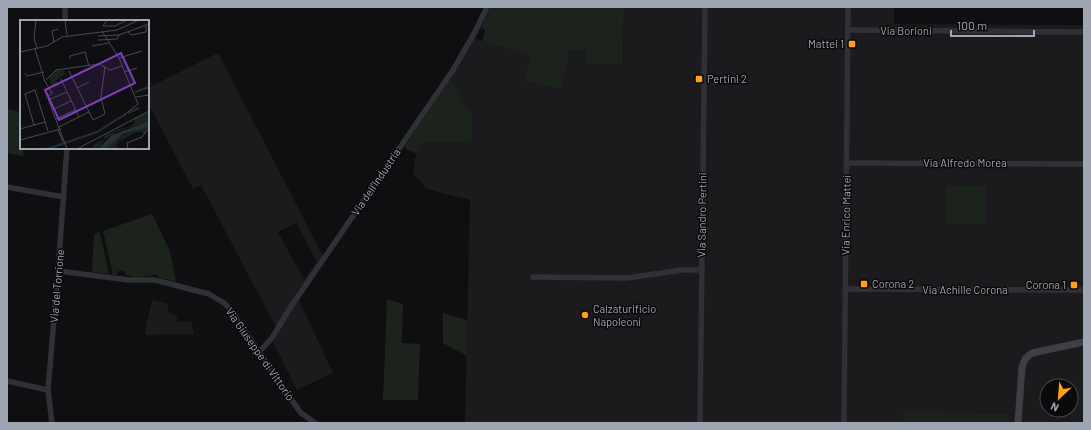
<svg xmlns="http://www.w3.org/2000/svg" width="1091" height="430" font-family="Barlow,sans-serif">
  <style>
    .built { fill: #1b1b1e; fill-rule: evenodd }
    .green { fill: #1b231c }
    .lines { fill: none; stroke-linecap: round; stroke-linejoin: round }
    .street { stroke: #303136; stroke-width: 5.5 }
    .secondary { stroke: #3e4046; stroke-width: 7 }
    .poi-dot { fill: #ffa018; stroke: #0a0a0b; stroke-width: 1.5 }
    .labels { text-anchor: middle; stroke-width: 3; stroke-linejoin: round; paint-order: stroke }
    .street-label { font-size: 11px; fill: #9fa6b3; stroke: #0a0a0b }
    .poi-label { font-size: 11px; fill: #9fa6b3; stroke: #0a0a0b; text-anchor: start }
    .inset-river { fill: none; stroke: #252f35; stroke-width: 2 }
    .inset-road { fill: none; stroke: #494b52; stroke-width: 1 }
    .view { fill: #803ebd; fill-opacity: 0.15; stroke: #803ebd; stroke-width: 2 }
    .inset-edge { fill: none; stroke: #9fa6b3; stroke-width: 2 }
  </style>
  <rect width="100%" height="100%" fill="#0f0f11"/>
  <!-- built -->
  <g class="built">
    <path d="M624,7h270v17l190,1v398h-74v-5l-107,-7v12h-438l5,-223 -43,-11 -14,-16 2,-15 35,-79 9,-13 15,-28 57,18 30,33 9,-39 16,-1 1,15h36zM1047,386h24v24h-24z"/>
    <path d="M218,53l105,203 -27,38 37,79 -36,17 -24,-48 6,-9 -78,-148 -8,4 -45,-86v-15zM296,223l21,39 -13,18 -26,-48z"/>
    <polygon points="152,300 169,304 167,312 177,316 177,322 192,322 194,334 146,335 145,331"/>
  </g>
  <!-- green -->
  <g class="green">
    <polygon points="490,7 624,7 623,64 586,64 586,50 570,50 561,89 524,81 531,56 482,41 485,29 481,28"/>
    <polygon points="450,79 472,116 472,143 422,142 417,154 406,149 405,146"/>
    <polygon points="7,109 21,112 21,148 24,148 23,156 7,153"/>
    <polygon points="946,185 986,186 985,224 946,224"/>
    <polygon points="152,214 170,251 176,282 158,277 157,275 154,274 152,276 135,277 126,275 124,271 118,271 116,275 113,275 103,231"/>
    <polygon points="100,232 109,274 92,272 94,234"/>
    <polygon points="387,299 403,304 402,343 420,344 418,400 383,400"/>
    <polygon points="443,313 467,320 467,356 443,343"/>
    <polygon points="903,411 1006,414 1010,419 1009,423 903,423"/>
  </g>
  <g class="lines">
    <!-- street -->
    <g class="street">
      <polyline points="65,7 65,21"/>
      <polyline points="848,30 1084,32"/>
      <polyline points="847,163 1084,164"/>
      <polyline points="7,187 64,197"/>
      <polyline points="58,271 129,280 155,280 209,294 224,303 230,309 300,412 315,423"/>
      <polyline points="533,277 627,278 682,270 702,270"/>
      <polyline points="845,289 1084,290"/>
      <polyline points="259,352 272,338 290,308 453,70 475,32 487,7"/>
      <polyline points="7,381 48,390"/>
      <polyline points="52,423 48,390 58,271 67,148"/>
      <polyline points="700,423 705,7"/>
      <polyline points="844,423 848,7"/>
    </g>
    <!-- secondary -->
    <polyline class="secondary" points="1018,423 1022,367 1025,359 1032,353 1084,342"/>
  </g>
  <!-- markers -->
  <g class="poi-dot">
    <rect x="848" y="40" width="8" height="8" rx="2"/>
    <rect x="695" y="75" width="8" height="8" rx="2"/>
    <rect x="860" y="280" width="8" height="8" rx="2"/>
    <rect x="1070" y="281" width="8" height="8" rx="2"/>
    <circle cx="585" cy="315" r="4"/>
  </g>
  <g class="labels">
    <!-- street labels -->
    <g class="street-label">
      <text x="906" y="35">Via Borioni</text>
      <text x="965" y="167">Via Alfredo Morea</text>
      <text transform="translate(376 182) rotate(-56)" y="4">Via dell'Industria</text>
      <text transform="translate(702 215) rotate(-89)" y="4">Via Sandro Pertini</text>
      <text transform="translate(846 215) rotate(-89)" y="4">Via Enrico Mattei</text>
      <text transform="translate(57 286) rotate(-85)" y="4">Via del Torrione</text>
      <text x="965" y="294">Via Achille Corona</text>
      <text transform="translate(260 354) rotate(55)" y="4">Via Giuseppe di Vittorio</text>
    </g>
    <!-- poi labels -->
    <g class="poi-label">
      <text x="844" y="48" text-anchor="end">Mattei 1</text>
      <text x="707" y="83">Pertini 2</text>
      <text x="872" y="288">Corona 2</text>
      <text x="1066" y="289" text-anchor="end">Corona 1</text>
      <text x="593" y="313">Calzaturificio<tspan x="593" dy="13">Napoleoni</tspan></text>
    </g>
  </g>
  <!-- overview -->
  <g transform="translate(20 20)">
    <rect width="129" height="129" fill="#0f0f11"/>
    <path d="M43,50l2,4 -9,6 3,5 -8,3 -2,-12 6,-5zM129,92v9l-33,11 -12,8 -6,9h-7l3,-5 11,-5 -1,-3 15,-7 11,-2 5,-4 -1,-5zM129,106l-5,9 -2,-3h-5l-18,9 -3,4 3,4h-14l12,-12z" fill="#1b231c"/>
    <path d="M129,101v5l-4,2 -22,6 -18,15h-7l14,-14z" fill="#252f35"/>
    <path class="inset-river" d="M115,72l14,-5M108,93l11,-5M27,129l50,-17 27,-17"/>
    <path class="inset-road" d="M16,0l-2,18 3,10M45,0l2,15M87,0l-4,6h12l12,-6M82,11l17,27 19,46 -14,11h2M108,12l3,3 15,-3v-6M78,16l21,-1 30,-11M78,20l19,-1 2,-4M34,22l-2,-11 6,-2M72,26l17,-3M15,29l10,33M0,32l27,-6 15,-9 55,-7 22,-10M99,38l23,-7M50,39v-3l15,-4 4,14M49,51l24,49 12,-6 -4,-17 4,-30M104,52l13,-4M5,53l2,3 17,-4M41,59l18,38M26,60l10,-10 43,-6 11,6 12,-4M25,61l7,12 -6,5M57,68l12,-6M116,77l13,-2M28,79l19,50M28,80l19,-8M32,90l19,-9M36,99l19,-9M14,105l-9,-31 10,-4 13,41M39,107l30,-15M0,109l25,-7M38,110l5,12M0,120l41,-11M57,129l72,-38M108,129l-1,-6 15,-6 7,-9"/>
    <path class="view" d="M101,33l14,30 -76,37 -14,-30z"/>
    <rect width="129" height="129" class="inset-edge"/>
  </g>
  <!-- border -->
  <rect width="1091" height="430" fill="none" stroke="#9fa6b3" stroke-width="16"/>
  <!-- north arrow -->
  <g transform="translate(1059 398) rotate(206)"><circle r="19" fill="#0a0a0b" stroke="#46484e"/>
  <path d="M0-3L7 15L0 10L-7 15Z" fill="#ffa018"/>
  <text y="-6" font-size="11" font-weight="bold" text-anchor="middle" fill="#9fa6b3">N</text>
  </g>
  <!-- scale -->
  <path d="M951 30v6h83v-6" fill="none" stroke="#9fa6b3" stroke-width="2"/>
  <text x="957" y="30" font-size="12" fill="#9fa6b3" stroke="#0a0a0b" stroke-width="3" paint-order="stroke">100 m</text>
</svg>
